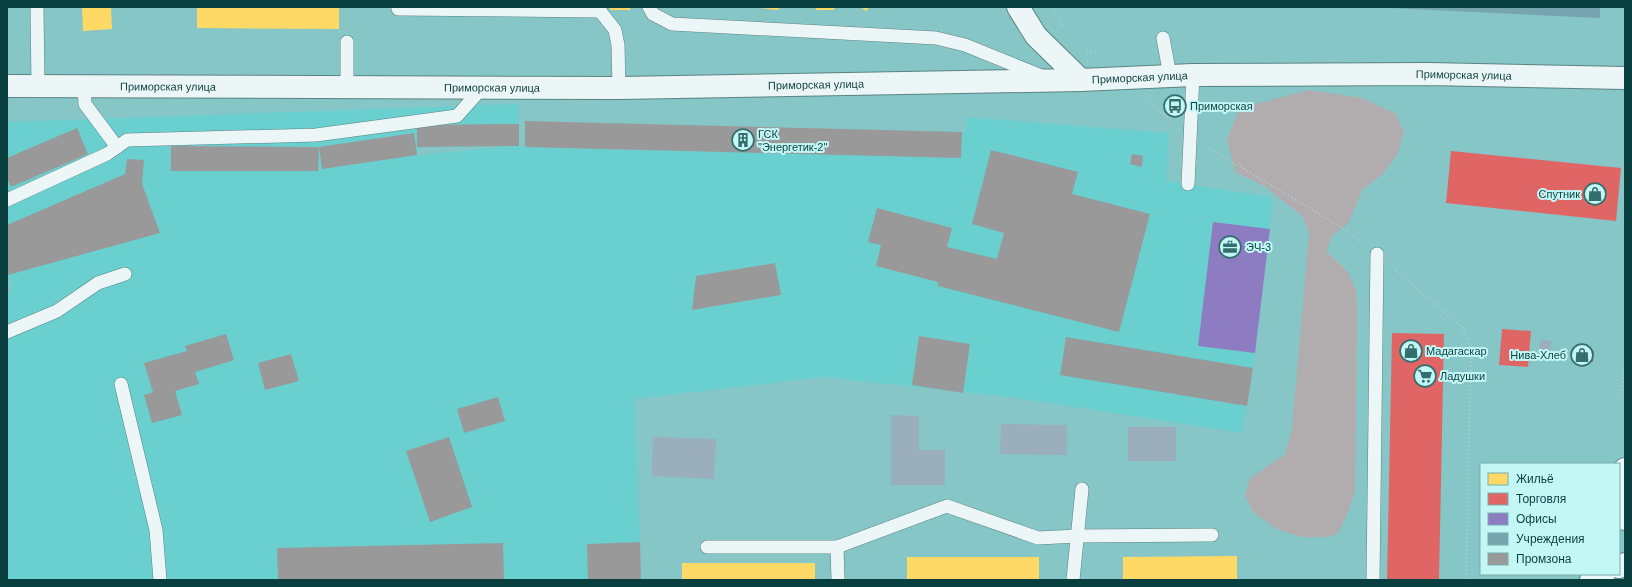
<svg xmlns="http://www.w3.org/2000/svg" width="1632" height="587" font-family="Helvetica,sans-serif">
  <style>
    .built { fill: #69d0cf; fill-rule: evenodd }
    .green { fill: #b1adaf }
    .homes { fill: #ffd966 }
    .shops { fill: #e06666 }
    .offices { fill: #8e7cc3 }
    .public { fill: #76a5af }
    .industry { fill: #999 }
    .building { fill: #9aaebb }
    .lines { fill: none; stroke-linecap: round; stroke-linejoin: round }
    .lane-casing { stroke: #5a8383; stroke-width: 14 }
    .street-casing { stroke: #5a8383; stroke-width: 24 }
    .secondary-casing { stroke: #5a8383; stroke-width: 24 }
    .path { stroke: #b5c9c9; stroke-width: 2.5; stroke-dasharray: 1 3; stroke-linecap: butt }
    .lane { stroke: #edf6f6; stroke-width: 13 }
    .street { stroke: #edf6f6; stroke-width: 22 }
    .secondary { stroke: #edf6f6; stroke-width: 22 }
    .labels { text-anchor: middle; stroke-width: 4; stroke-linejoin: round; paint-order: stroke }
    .street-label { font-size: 11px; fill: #093f3f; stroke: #c3f7f6 }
    .poi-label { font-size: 11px; fill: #093f3f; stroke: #c3f7f6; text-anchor: start }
  </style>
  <rect width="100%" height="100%" fill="#87c6c6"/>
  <!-- built -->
  <path class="built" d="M519,104v42l6,1 313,8 128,-23 1,-15 202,16 -3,48 106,16 -2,32 -17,139 -11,65 -226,-35 -193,-21 -188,22 6,181h-634v-288l6,-2 -6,-18v-150zM512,146l-94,9h-1l1,-8z"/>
  <!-- green -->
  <polygon class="green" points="1309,90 1362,98 1396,114 1404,132 1398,153 1383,174 1362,190 1349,222 1331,237 1327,252 1348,272 1356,290 1357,312 1355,490 1349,510 1338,533 1330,537 1301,537 1277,529 1254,513 1245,496 1250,478 1285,455 1292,428 1309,233 1303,217 1266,187 1235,172 1227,139 1240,108"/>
  <!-- homes -->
  <g class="homes">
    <polygon points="82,7 111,7 112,29 83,31"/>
    <polygon points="197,7 339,7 339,29 197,28"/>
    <rect x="610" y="7" width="20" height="3"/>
    <polygon points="751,7 781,7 777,10"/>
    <polygon points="814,7 836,7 833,10 817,10"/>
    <polygon points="861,7 870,7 866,11"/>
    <polygon points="1237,556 1237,580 1123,580 1123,557"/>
    <rect x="907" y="557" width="132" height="23"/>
    <rect x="682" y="563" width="133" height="17"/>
  </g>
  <!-- shops -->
  <g class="shops">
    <polygon points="1451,151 1621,168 1616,221 1446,203"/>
    <polygon points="1502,329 1531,331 1528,367 1499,365"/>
    <polygon points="1392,333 1444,334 1439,580 1387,580"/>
    <polygon points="1576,349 1594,351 1593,362 1575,360"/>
  </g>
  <!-- offices -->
  <polygon class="offices" points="1213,222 1270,229 1255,353 1198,346"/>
  <!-- public -->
  <polygon class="public" points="1390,7 1600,7 1600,18 1390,8"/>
  <!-- industry -->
  <g class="industry">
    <polygon points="525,121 962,132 961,158 525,147"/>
    <polygon points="519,124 519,146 417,147 417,125"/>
    <polygon points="77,128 88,154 11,187 7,178 7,158"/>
    <polygon points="414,133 417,155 322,169 319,147"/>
    <polygon points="171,146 319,147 318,171 171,171"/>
    <polygon points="991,150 1078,172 1072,194 1150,214 1119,332 938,286 938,282 876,266 881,245 868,242 877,208 952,228 947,247 997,259 1004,233 972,224"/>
    <polygon points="1132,154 1143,156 1142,167 1130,164"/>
    <polygon points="127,159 144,160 142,184 160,233 8,275 7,272 7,225 125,174"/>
    <polygon points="775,263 781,295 692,310 696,276"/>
    <polygon points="226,334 234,360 195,372 199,384 175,391 182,415 152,423 144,395 153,392 144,363 187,351 185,346"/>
    <polygon points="919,336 970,344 963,393 912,385"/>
    <polygon points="1066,337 1253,368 1247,406 1060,375"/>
    <polygon points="291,354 299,381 265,390 258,363"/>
    <polygon points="498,397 505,421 464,433 457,409"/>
    <polygon points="449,437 472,507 430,522 406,451"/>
    <polygon points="640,542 641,580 588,580 587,544"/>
    <polygon points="503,543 504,580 278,580 277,548"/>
  </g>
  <!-- building -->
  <g class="building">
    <polygon points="1540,340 1551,341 1550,359 1538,358"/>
    <polygon points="891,415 919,416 919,450 945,450 945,485 891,485"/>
    <polygon points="1001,424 1067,425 1067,455 1000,454"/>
    <rect x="1128" y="427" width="48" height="34"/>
    <polygon points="653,437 716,439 714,479 652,476"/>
  </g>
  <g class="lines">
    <!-- lane casing -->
    <g class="lane-casing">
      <g id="lane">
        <polyline points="37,7 38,86"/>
        <polyline points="398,7 398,9 600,11"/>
        <polyline points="600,7 600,11 615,30 618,45 619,88"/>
        <polyline points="649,7 653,14 672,24 936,38 965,45 1044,77"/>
        <polyline points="1163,38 1170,76"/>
        <polyline points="84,86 85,104 117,147"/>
        <polyline points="347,87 347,42"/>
        <polyline points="1188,184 1193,75"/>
        <polyline points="7,200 107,154 127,140 316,135 457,116 482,88"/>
        <polyline points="7,332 57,311 98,283 125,274"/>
        <polyline points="121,384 156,530 160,580"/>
        <polyline points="707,547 837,547 947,506 1038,538 1077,536 1212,535"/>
        <polyline points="837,547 838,580"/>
        <polyline points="1073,580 1082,489"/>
        <polyline points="1373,580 1377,254"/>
      </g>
    </g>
    <!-- street casing -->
    <g class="street-casing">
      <g id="street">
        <polyline points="1619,567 1625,564"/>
        <polyline points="1591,580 1604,574"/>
      </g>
    </g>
    <!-- secondary casing -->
    <g class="secondary-casing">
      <g id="secondary">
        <polyline points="1018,7 1036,36 1081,80"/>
        <path id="s1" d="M7,86l612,2 462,-8 112,-5 235,-1 197,4"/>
        <path d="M1625,469c-5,17 -6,33 0,50"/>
      </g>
    </g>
    <!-- path -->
    <g class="path">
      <polyline points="1052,7 1064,27"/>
      <polyline points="1087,50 1098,53"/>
      <polyline points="1149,101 1171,121"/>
      <polyline points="1209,148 1349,232 1361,242"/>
      <polyline points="1396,270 1462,327 1471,349 1466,580"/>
      <polyline points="1621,394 1625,365"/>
    </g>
    <!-- lane -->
    <use href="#lane" class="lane"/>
    <!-- street -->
    <use href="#street" class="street"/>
    <!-- secondary -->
    <use href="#secondary" class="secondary"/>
  </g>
  <!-- icons -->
  <defs>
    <g id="bus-ring" transform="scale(1.15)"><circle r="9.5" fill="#c3f7f6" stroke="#356e6e" stroke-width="1.5"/><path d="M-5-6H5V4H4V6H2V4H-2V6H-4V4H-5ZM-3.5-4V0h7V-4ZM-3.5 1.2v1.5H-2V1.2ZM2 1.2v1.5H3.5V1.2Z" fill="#356e6e"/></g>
    <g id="building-ring" transform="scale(1.15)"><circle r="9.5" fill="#c3f7f6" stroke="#356e6e" stroke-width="1.5"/><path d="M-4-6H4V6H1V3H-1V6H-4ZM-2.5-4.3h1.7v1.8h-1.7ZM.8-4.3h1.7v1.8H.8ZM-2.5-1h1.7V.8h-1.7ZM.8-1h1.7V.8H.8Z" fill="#356e6e"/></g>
    <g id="shop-ring" transform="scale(1.15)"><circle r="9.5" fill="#c3f7f6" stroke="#356e6e" stroke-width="1.5"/><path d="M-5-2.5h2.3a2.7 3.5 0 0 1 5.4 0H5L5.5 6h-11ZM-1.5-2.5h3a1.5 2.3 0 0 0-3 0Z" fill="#356e6e"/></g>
    <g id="office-ring" transform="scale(1.15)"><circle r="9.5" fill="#c3f7f6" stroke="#356e6e" stroke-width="1.5"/><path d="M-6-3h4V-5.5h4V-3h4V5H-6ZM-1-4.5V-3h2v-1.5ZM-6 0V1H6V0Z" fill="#356e6e"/></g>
    <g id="supermarket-ring" transform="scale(1.15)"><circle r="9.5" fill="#c3f7f6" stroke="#356e6e" stroke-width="1.5"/><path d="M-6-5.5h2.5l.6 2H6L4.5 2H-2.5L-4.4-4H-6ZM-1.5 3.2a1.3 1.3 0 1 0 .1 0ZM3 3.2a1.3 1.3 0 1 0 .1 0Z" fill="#356e6e"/></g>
  </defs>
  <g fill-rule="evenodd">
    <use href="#bus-ring" x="1175" y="106"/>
    <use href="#building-ring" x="743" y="140"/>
    <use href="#shop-ring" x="1595" y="194"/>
    <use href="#office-ring" x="1230" y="247"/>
    <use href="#shop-ring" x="1411" y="351"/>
    <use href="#shop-ring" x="1582" y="355"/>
    <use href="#supermarket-ring" x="1425" y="376"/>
  </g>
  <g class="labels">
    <!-- street labels -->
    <g class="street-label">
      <text dy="4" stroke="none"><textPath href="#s1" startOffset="1457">Приморская улица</textPath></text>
      <text dy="4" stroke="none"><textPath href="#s1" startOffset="1133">Приморская улица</textPath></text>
      <text dy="4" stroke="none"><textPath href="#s1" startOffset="809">Приморская улица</textPath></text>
      <text dy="4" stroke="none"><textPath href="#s1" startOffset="161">Приморская улица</textPath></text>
      <text dy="4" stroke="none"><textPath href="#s1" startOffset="485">Приморская улица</textPath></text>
    </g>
    <!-- poi labels -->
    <g class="poi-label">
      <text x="1190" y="110">Приморская</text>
      <text x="758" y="138">ГСК<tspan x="758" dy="13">"Энергетик-2"</tspan></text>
      <text x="1580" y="198" text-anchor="end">Спутник</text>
      <text x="1246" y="251">ЭЧ-3</text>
      <text x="1426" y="355">Мадагаскар</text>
      <text x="1566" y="359" text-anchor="end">Нива-Хлеб</text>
      <text x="1440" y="380">Ладушки</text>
    </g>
  </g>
  <!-- border -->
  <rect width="1632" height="587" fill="none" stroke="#093f3f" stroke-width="16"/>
  <!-- legend -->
  <rect x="1480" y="463" width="140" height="112" fill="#c3f7f6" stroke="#79adad"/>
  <rect x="1488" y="473" width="20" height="12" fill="#ffd966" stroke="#79adad"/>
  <text x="1516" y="483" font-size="12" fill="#093f3f">Жильё</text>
  <rect x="1488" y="493" width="20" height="12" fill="#e06666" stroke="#79adad"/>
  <text x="1516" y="503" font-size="12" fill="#093f3f">Торговля</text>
  <rect x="1488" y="513" width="20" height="12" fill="#8e7cc3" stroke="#79adad"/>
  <text x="1516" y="523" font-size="12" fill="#093f3f">Офисы</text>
  <rect x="1488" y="533" width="20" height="12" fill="#76a5af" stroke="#79adad"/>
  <text x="1516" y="543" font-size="12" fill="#093f3f">Учреждения</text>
  <rect x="1488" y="553" width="20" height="12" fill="#999999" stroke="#79adad"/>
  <text x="1516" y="563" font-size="12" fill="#093f3f">Промзона</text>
</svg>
